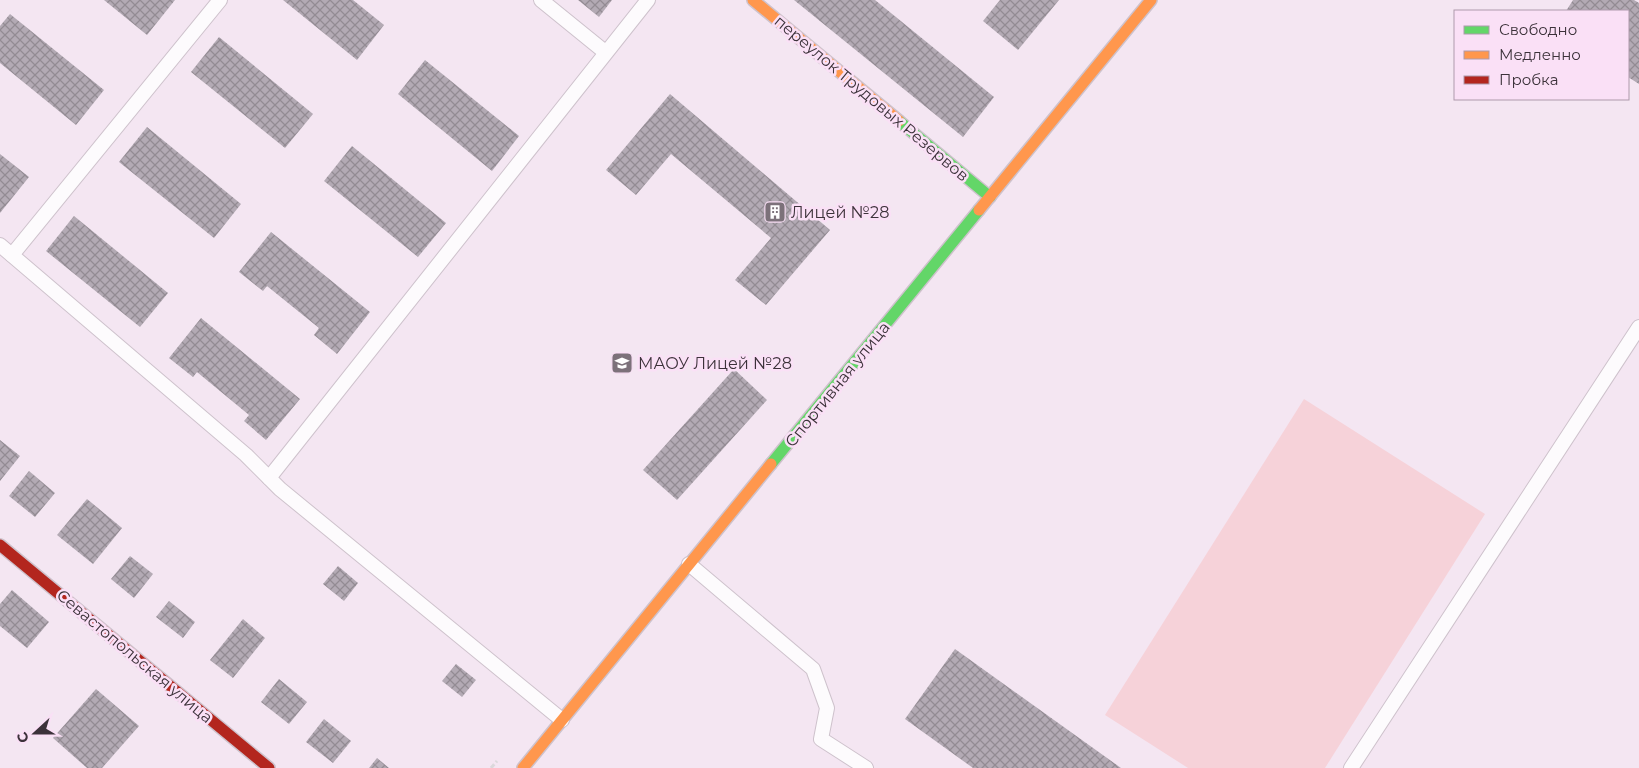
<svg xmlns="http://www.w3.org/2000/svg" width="1639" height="768" font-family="Montserrat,sans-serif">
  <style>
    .green { fill: #f6d2d9 }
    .building { fill: url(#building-cross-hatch) }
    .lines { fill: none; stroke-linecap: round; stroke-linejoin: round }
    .lane-casing { stroke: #cec2cc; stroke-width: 16 }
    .fast-casing { stroke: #cec2cc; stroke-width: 14 }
    .slow-casing { stroke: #cec2cc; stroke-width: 14 }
    .jam-casing { stroke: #cec2cc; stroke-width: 14 }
    .path { stroke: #dbd8db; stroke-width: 3; stroke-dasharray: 5 2.5; stroke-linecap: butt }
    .lane { stroke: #fdfbfd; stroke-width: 14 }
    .fast { stroke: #63d668; stroke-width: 11 }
    .slow { stroke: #ff974d; stroke-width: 11 }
    .jam { stroke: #b3261e; stroke-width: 11 }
    .labels { text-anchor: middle; stroke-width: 5; stroke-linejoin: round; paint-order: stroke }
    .street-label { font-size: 16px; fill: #3c323a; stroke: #fae0f6 }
    .poi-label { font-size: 16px; fill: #3c323a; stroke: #fae0f6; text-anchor: start }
  </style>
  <defs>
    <pattern id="building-cross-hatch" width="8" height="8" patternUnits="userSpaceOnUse" patternTransform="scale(1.25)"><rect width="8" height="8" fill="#b3aab4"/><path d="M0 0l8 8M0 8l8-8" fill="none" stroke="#938b93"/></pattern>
  </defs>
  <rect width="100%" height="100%" fill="#f4e6f2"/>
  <!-- green -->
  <polygon class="green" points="1304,399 1485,514 1325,768 1188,768 1105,715"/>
  <!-- building -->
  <g class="building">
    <polygon points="104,0 175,0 147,35"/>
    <polygon points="283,0 353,0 384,25 357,60"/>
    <polygon points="578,0 612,0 599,17"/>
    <polygon points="794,0 875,0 994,97 963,137"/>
    <polygon points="1000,0 1059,0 1018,50 983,21"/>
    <polygon points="1573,0 1634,0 1639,3 1639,84 1628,77 1628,11 1566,11"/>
    <polygon points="10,14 104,90 76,125 0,63 0,26"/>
    <polygon points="219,37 313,114 285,148 191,72"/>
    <polygon points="425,60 519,136 492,171 398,94"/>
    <polygon points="670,94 830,230 766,305 735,280 771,238 671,154 636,195 606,170"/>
    <polygon points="147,127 241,204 214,238 119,162"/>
    <polygon points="352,146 446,223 418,257 324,181"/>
    <polygon points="0,154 29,177 0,213"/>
    <polygon points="74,216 168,293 140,327 46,251"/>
    <polygon points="271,232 370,312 337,354 314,335 319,328 267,286 263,291 239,272"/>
    <polygon points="201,318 300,399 266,440 244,421 249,415 197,372 193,377 169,358"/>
    <polygon points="734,369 767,400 677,500 643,470"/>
    <polygon points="0,440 20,456 0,481"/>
    <polygon points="29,471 55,493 35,517 9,496"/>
    <polygon points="87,499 122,528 93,564 57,535"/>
    <polygon points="130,556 153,574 134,598 111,579"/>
    <polygon points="338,566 358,583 344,601 323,584"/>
    <polygon points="12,590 49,622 27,648 0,626 0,604"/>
    <polygon points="169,601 195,622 183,638 156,617"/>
    <polygon points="243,619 265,638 233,678 210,660"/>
    <polygon points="955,649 1121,768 973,768 905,719"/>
    <polygon points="456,664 476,680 462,697 442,681"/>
    <polygon points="279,679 307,702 289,724 261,702"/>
    <polygon points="96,689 139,726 102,768 87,768 53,738"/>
    <polygon points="324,719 351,741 333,763 306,742"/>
    <polygon points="377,758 389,768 369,768"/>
  </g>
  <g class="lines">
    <!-- lane casing -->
    <g class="lane-casing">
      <g id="lane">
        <polyline points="541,0 605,52"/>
        <polyline points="0,245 246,455 280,489 562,720"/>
        <polyline points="12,255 220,0"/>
        <polyline points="269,478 648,0"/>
        <polyline points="689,564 813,669 827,708 821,739 866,768"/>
        <polyline points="1351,768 1639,327"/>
      </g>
    </g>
    <!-- fast casing -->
    <g class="fast-casing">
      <g id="fast">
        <polyline points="899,121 990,197"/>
        <polyline points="771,464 979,210"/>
      </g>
    </g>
    <!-- slow casing -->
    <g class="slow-casing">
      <g id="slow">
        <polyline points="753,0 899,121"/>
        <polyline points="979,210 1151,0"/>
        <polyline points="523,768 771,464"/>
      </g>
    </g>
    <!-- jam casing -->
    <g class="jam-casing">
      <polyline id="jam" points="0,545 269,768"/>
    </g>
    <!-- path -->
    <polyline class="path" points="491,768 497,761"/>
    <!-- lane -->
    <use href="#lane" class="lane"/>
    <!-- fast -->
    <use href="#fast" class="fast"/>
    <!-- slow -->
    <use href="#slow" class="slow"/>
    <!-- jam -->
    <use href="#jam" class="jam"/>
  </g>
  <!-- icons -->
  <defs>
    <g id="building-square" transform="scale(1.125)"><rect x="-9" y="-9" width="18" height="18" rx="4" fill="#7c717a" stroke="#fae0f6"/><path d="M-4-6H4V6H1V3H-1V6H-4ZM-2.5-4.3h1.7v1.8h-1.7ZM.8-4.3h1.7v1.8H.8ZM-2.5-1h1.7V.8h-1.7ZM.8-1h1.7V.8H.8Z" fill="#fff"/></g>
    <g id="school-square" transform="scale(1.125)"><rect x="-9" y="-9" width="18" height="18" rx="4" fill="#7c717a" stroke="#fae0f6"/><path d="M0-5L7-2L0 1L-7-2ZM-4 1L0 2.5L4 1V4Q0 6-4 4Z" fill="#fff"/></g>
  </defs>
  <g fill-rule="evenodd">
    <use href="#building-square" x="775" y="212"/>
    <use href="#school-square" x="622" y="363"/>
  </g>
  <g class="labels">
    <!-- street labels -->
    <g class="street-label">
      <text transform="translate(872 98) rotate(40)" y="6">переулок Трудовых Резервов</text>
      <text transform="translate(837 384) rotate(-51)" y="6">Спортивная улица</text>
      <text transform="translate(135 656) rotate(40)" y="6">Севастопольская улица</text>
    </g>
    <!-- poi labels -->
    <g class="poi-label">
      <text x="791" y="218">Лицей №28</text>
      <text x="638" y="369">МАОУ Лицей №28</text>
    </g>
  </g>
  <!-- legend -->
  <rect x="1454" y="10" width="175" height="90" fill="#fae0f6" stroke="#ae9aab"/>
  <rect x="1464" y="26" width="25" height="8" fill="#63d668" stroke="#ae9aab"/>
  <text x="1499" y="35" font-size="15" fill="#3c323a">Свободно</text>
  <rect x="1464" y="51" width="25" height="8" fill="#ff974d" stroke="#ae9aab"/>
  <text x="1499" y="60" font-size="15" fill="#3c323a">Медленно</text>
  <rect x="1464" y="76" width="25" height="8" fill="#b3261e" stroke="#ae9aab"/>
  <text x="1499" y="85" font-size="15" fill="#3c323a">Пробка</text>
  <!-- north arrow -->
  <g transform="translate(35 733) rotate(249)" stroke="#fae0f6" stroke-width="4" paint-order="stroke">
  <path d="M0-4L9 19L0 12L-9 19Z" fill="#3c323a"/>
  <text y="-8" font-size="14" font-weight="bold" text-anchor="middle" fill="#3c323a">С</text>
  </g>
</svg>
